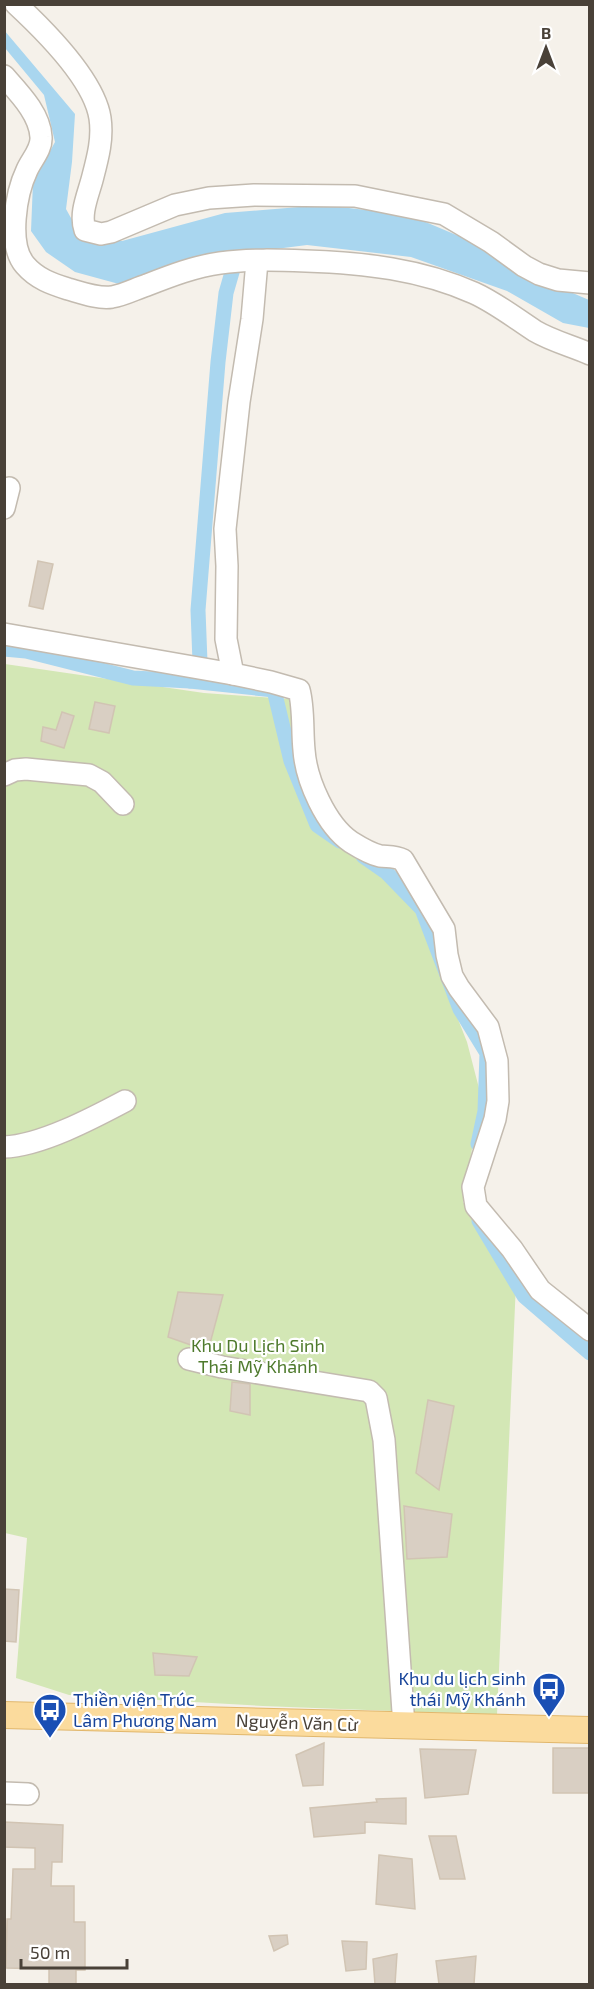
<svg xmlns="http://www.w3.org/2000/svg" width="594" height="1989" font-family="'Exo 2',sans-serif">
  <style>
    .green { fill: #d3e7b5 }
    .water { fill: #a9d6ef }
    .lines { fill: none; stroke-linecap: round; stroke-linejoin: round }
    .canal { stroke: #a9d6ef; stroke-width: 15 }
    .building { fill: #d9cfc3; stroke: #d1c4b3; stroke-width: 1.5 }
    .minor-casing { stroke: #c3bbb0; stroke-width: 24 }
    .major-casing { stroke: #e1b76c; stroke-width: 28 }
    .minor { stroke: #fff; stroke-width: 21 }
    .major { stroke: #fbdb9d; stroke-width: 26 }
    .labels { text-anchor: middle; stroke-width: 4.5; stroke-linejoin: round; paint-order: stroke }
    .park-label { font-size: 18px; fill: #4e7a2c; stroke: #fff }
    .transit-label { font-size: 18px; fill: #164399; stroke: #fff; text-anchor: end }
    .street-label { font-size: 18px; fill: #494138; stroke: #fff }
  </style>
  <rect width="100%" height="100%" fill="#f5f1ea"/>
  <!-- green -->
  <polygon class="green" points="5,664 204,693 289,699 313,827 408,893 467,1042 481,1096 463,1202 516,1283 497,1715 263,1706 69,1695 16,1678 27,1538 5,1533"/>
  <!-- water -->
  <polygon class="water" points="4,30 75,114 72,162 66,209 81,236 122,241 225,213 323,205 409,215 499,253 533,276 589,300 589,328 563,323 507,291 411,257 307,245 205,258 119,284 75,272 46,252 31,231 33,182 55,142 44,95 5,48"/>
  <g class="lines">
    <!-- canal -->
    <g class="canal">
      <polyline points="4,649 26,651 133,678 190,681 200,662 198,610 218,362 226,293 237,255"/>
      <polyline points="190,681 274,690 291,761 317,825 340,841"/>
      <polyline points="363,856 386,872 422,909 460,1009 487,1053 485,1111 478,1144"/>
      <polyline points="479,1221 524,1296 590,1353"/>
    </g>
  </g>
  <!-- building -->
  <g class="building">
    <polygon points="38,561 53,564 43,609 29,606"/>
    <polygon points="95,702 115,706 109,733 89,729"/>
    <polygon points="62,712 74,716 64,748 41,741 43,727 56,730"/>
    <polygon points="178,1292 223,1295 208,1351 168,1337"/>
    <polygon points="232,1382 250,1384 250,1415 230,1411"/>
    <polygon points="428,1400 454,1406 439,1490 416,1473"/>
    <polygon points="404,1506 452,1514 447,1557 407,1559"/>
    <polygon points="4,1589 19,1590 16,1642 4,1641"/>
    <polygon points="153,1653 197,1657 189,1676 155,1675"/>
    <polygon points="324,1743 323,1785 303,1786 296,1755"/>
    <rect x="553" y="1748" width="37" height="45"/>
    <polygon points="420,1749 476,1750 468,1794 425,1798"/>
    <polygon points="406,1798 406,1824 365,1822 365,1833 314,1837 310,1808 377,1802 376,1799"/>
    <polygon points="4,1822 63,1825 62,1862 52,1862 51,1886 74,1886 74,1922 85,1922 85,1970 76,1970 76,1984 49,1984 49,1969 6,1968 7,1919 11,1919 13,1869 35,1869 35,1848 4,1847"/>
    <polygon points="429,1836 456,1836 465,1879 440,1879"/>
    <polygon points="379,1855 412,1859 415,1909 376,1904"/>
    <polygon points="287,1935 288,1944 274,1951 269,1936"/>
    <polygon points="342,1941 367,1942 366,1969 346,1971"/>
    <polygon points="397,1954 395,1984 375,1984 373,1959"/>
    <polygon points="476,1956 474,1984 439,1984 436,1961"/>
  </g>
  <g class="lines">
    <!-- minor casing -->
    <g class="minor-casing">
      <g id="minor">
        <path d="M16,4c28,26 78,75 84,114 3,20 -2,39 -7,58 -4,17 -14,37 -8,54l16,4 10,-2 64,-27 34,-7 45,-3 101,1 89,18 47,28 33,24 15,8 19,6 32,3"/>
        <path d="M4,76c15,17 36,38 37,61 1,12 -9,22 -14,33 -11,23 -20,74 -2,95 12,14 27,19 43,24 14,4 30,10 44,8 12,-2 23,-8 35,-12 23,-9 49,-19 73,-22 29,-4 58,-3 86,-2 58,2 114,8 168,32 22,10 41,25 61,38 17,10 37,15 55,23"/>
        <path d="M257,261l-5,58 -13,83 -14,127 2,37 -1,73 7,35 38,8 28,8c5,18 3,41 5,60 2,30 22,75 47,92 8,5 20,12 29,14 9,1 15,0 23,4l41,69 3,26 5,21 7,12 29,39 9,34 1,40 -3,18 -22,68 3,19 36,43 28,41 50,40"/>
        <polyline points="4,508 9,488"/>
        <polyline points="4,634 233,674"/>
        <polyline points="4,775 15,770 26,769 89,775 102,782 123,804"/>
        <path d="M4,1147c36,-1 89,-29 121,-46"/>
        <polyline points="189,1359 222,1367 369,1391 376,1398 384,1440 404,1726"/>
        <polyline points="4,1793 28,1794"/>
      </g>
    </g>
    <!-- major casing -->
    <g class="major-casing">
      <polyline id="major" points="4,1715 590,1730"/>
    </g>
    <!-- minor -->
    <use href="#minor" class="minor"/>
    <!-- major -->
    <use href="#major" class="major"/>
  </g>
  <!-- icons -->
  <defs>
    <g id="bus-pin" transform="scale(1.725)"><path d="M0 17L-7.5 6A9.5 9.5 0 1 1 7.5 6Z" fill="#1a4fb4" stroke="#fff"/><path d="M-5-6H5V4H4V6H2V4H-2V6H-4V4H-5ZM-3.5-4V0h7V-4ZM-3.5 1.2v1.5H-2V1.2ZM2 1.2v1.5H3.5V1.2Z" fill="#fff"/></g>
  </defs>
  <g fill-rule="evenodd">
    <use href="#bus-pin" x="549" y="1689"/>
    <use href="#bus-pin" x="50" y="1710"/>
  </g>
  <g class="labels">
    <!-- park labels -->
    <g class="park-label">
      <text x="258" y="1352">Khu Du Lịch Sinh<tspan x="258" dy="21">Thái Mỹ Khánh</tspan></text>
    </g>
    <!-- transit labels -->
    <g class="transit-label">
      <text x="526" y="1685">Khu du lịch sinh<tspan x="526" dy="21">thái Mỹ Khánh</tspan></text>
      <text x="73" y="1706" text-anchor="start">Thiền viện Trúc<tspan x="73" dy="21">Lâm Phương Nam</tspan></text>
    </g>
    <!-- street labels -->
    <g class="street-label">
      <text transform="translate(297 1723) rotate(2)" y="6">Nguyễn Văn Cừ</text>
    </g>
  </g>
  <!-- border -->
  <rect width="594" height="1989" fill="none" stroke="#494138" stroke-width="12"/>
  <!-- north arrow -->
  <g transform="translate(546 48)" stroke="#ffffff" stroke-width="4.5" paint-order="stroke">
  <path d="M0-4.5L10 22L0 15L-10 22Z" fill="#494138"/>
  <text y="-9" font-size="16" font-weight="bold" text-anchor="middle" fill="#494138">B</text>
  </g>
  <!-- scale -->
  <path d="M21 1959v9h106v-9" fill="none" stroke="#494138" stroke-width="3"/>
  <text x="30" y="1959" font-size="18" fill="#494138" stroke="#ffffff" stroke-width="4.5" paint-order="stroke">50 m</text>
</svg>
